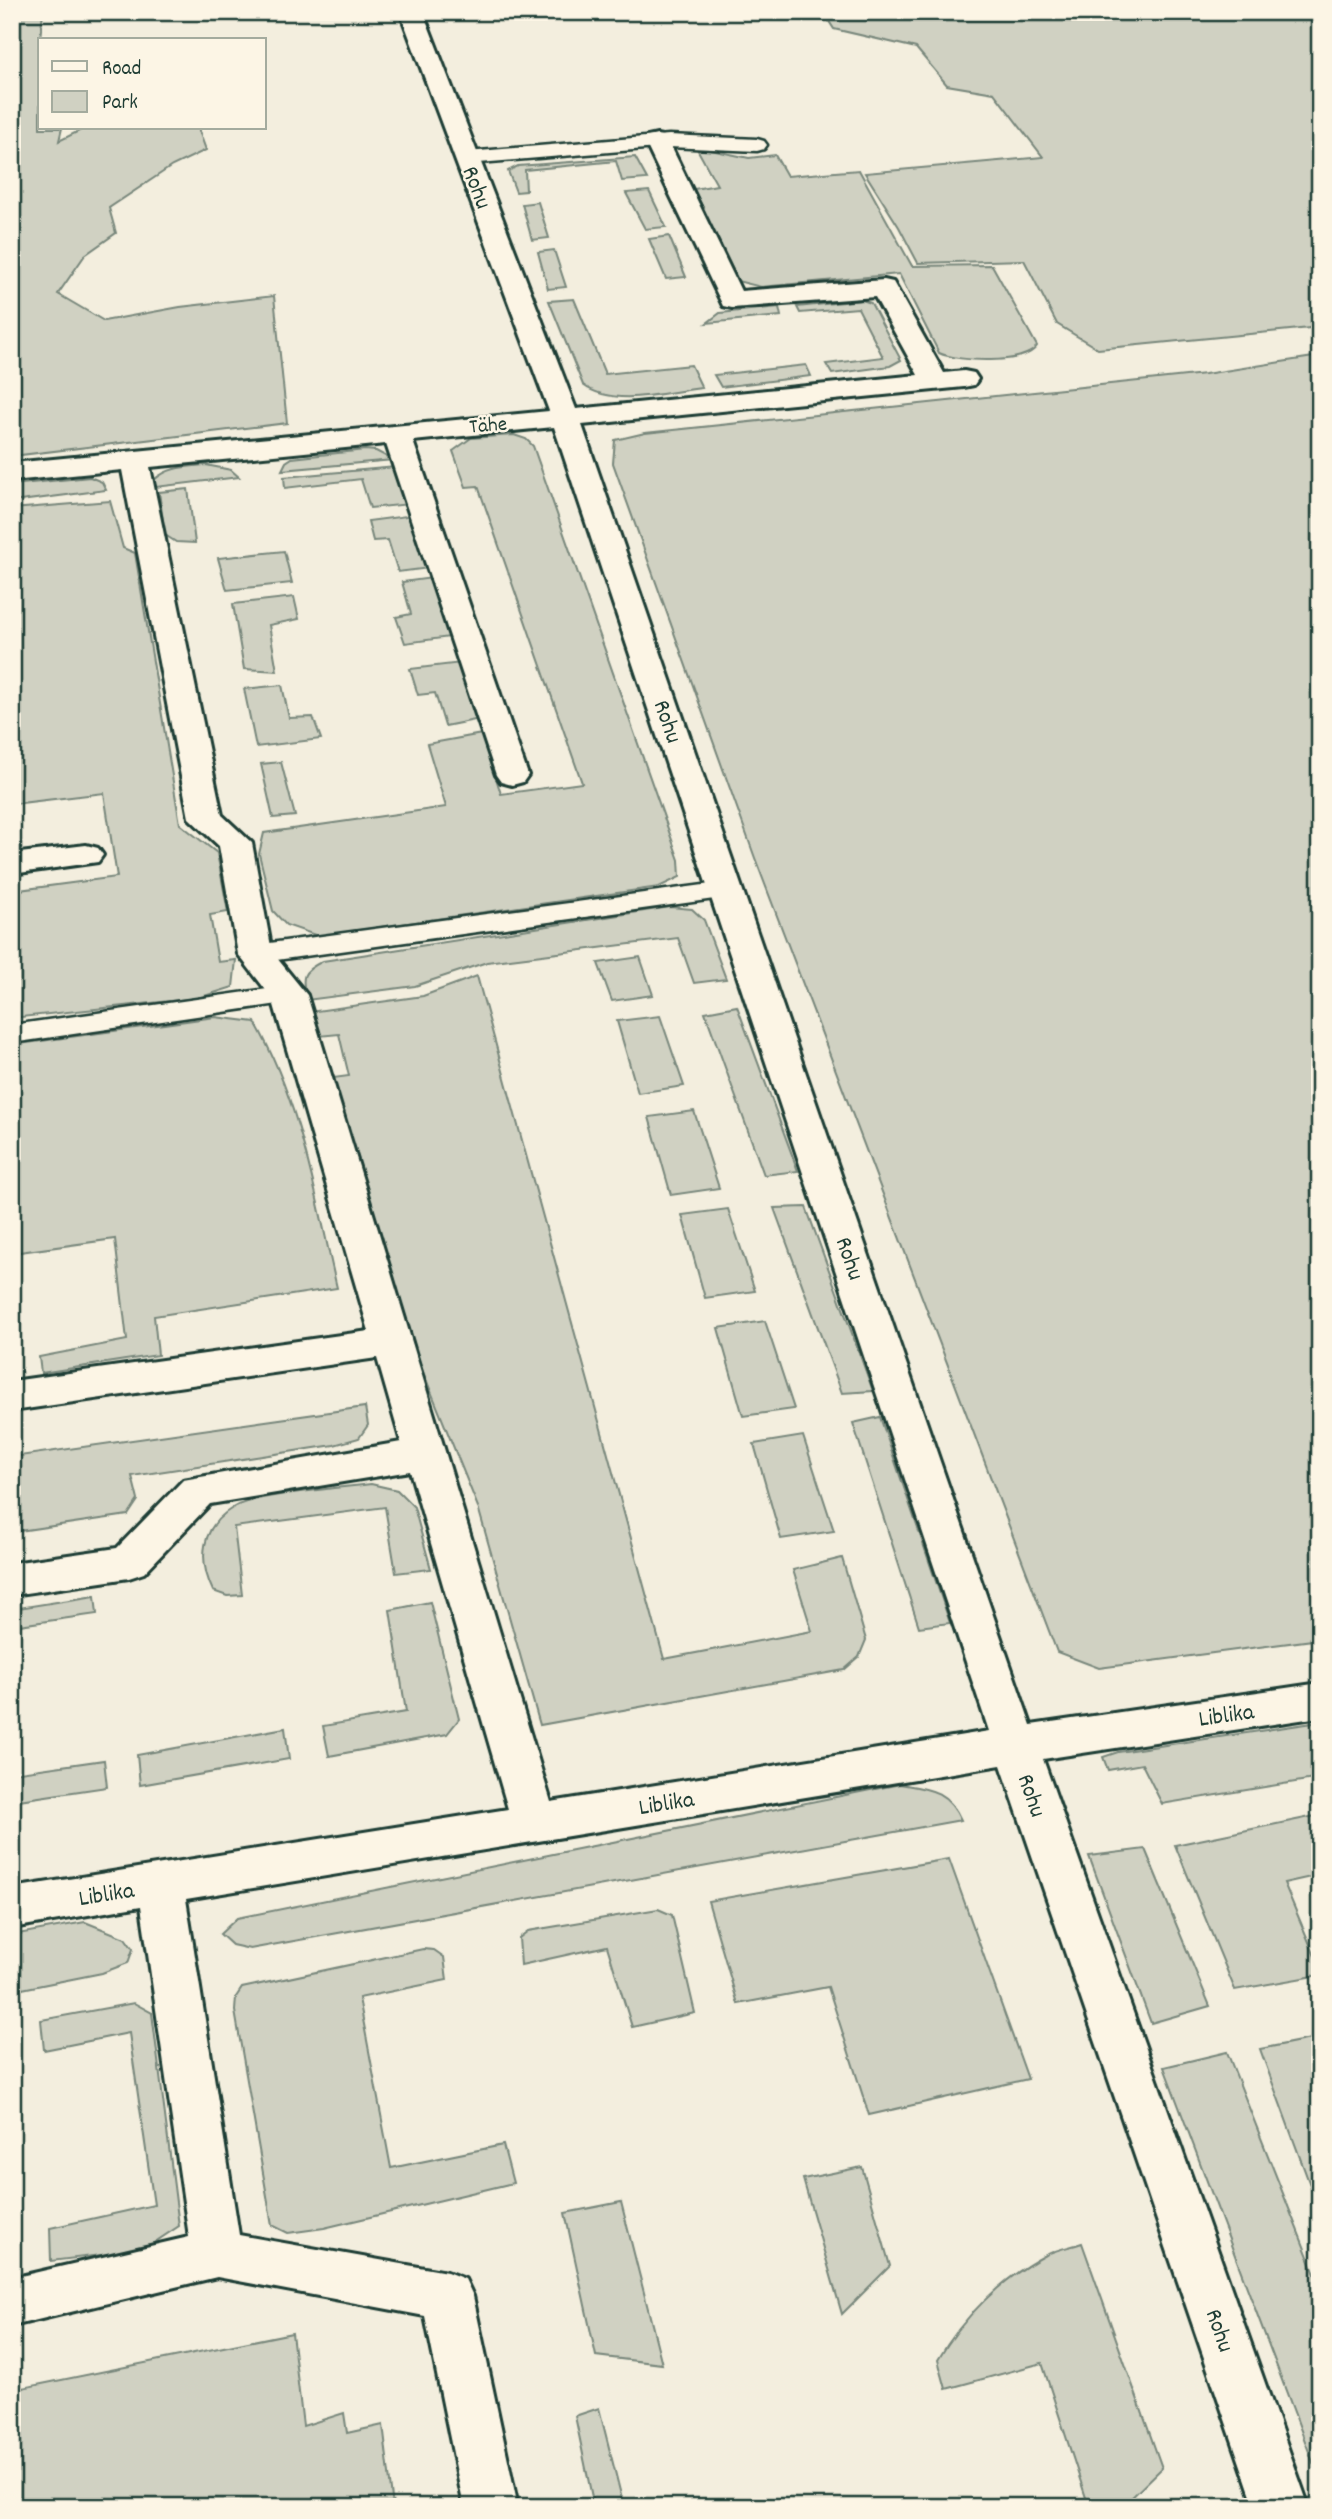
<svg xmlns="http://www.w3.org/2000/svg" width="1332" height="2519" font-family="Dekko,sans-serif">
  <style>
    .green { fill: #d0d1c2; stroke: #78877b; stroke-width: 2 }
    .lines { fill: none; stroke-linecap: round; stroke-linejoin: round }
    .lane-casing { stroke: #1f3d34; stroke-width: 5 }
    .street-casing { stroke: #1f3d34; stroke-width: 6 }
    .lane { fill: #fcf5e5; fill-rule: evenodd }
    .street { fill: #fcf5e5; fill-rule: evenodd }
    .labels { text-anchor: middle; stroke-width: 5; stroke-linejoin: round; paint-order: stroke }
    .far-street-label { font-size: 21px; fill: #1f3d34; stroke: #fcf5e5 }
    .street-label { font-size: 24px; fill: #1f3d34; stroke: #fcf5e5 }
  </style>
  <rect width="100%" height="100%" fill="#f3eede"/>
  <filter id="ink" filterUnits="userSpaceOnUse"><feTurbulence type="fractalNoise" baseFrequency=".0143" numOctaves="2"/><feDisplacementMap in="SourceGraphic" scale="14" xChannelSelector="R" yChannelSelector="G"/><feConvolveMatrix kernelMatrix="1 2 1 2 8 2 1 2 1" color-interpolation-filters="sRGB"/></filter>
  <g filter="url(#ink)">
    <!-- green -->
    <g class="green">
      <polygon points="12,12 43,12 38,56 40,60 40,128 62,128 59,141 85,128 198,128 206,150 172,166 109,208 116,233 85,255 58,294 104,321 180,307 274,296 287,423 12,456"/>
      <polygon points="823,12 1320,12 1320,327 1098,349 1057,324 1024,260 918,263 899,227 865,173 1043,157 994,93 947,85 916,48 834,29"/>
      <path d="M696,147l53,11 26,-3 12,21 72,-6 53,96 80,-1 45,81c-12,19 -79,16 -98,7l-40,-79 -138,13 -24,-6 -43,-92 23,-4z"/>
      <polygon points="635,157 647,179 622,181 616,161 525,170 526,191 516,192 508,171 518,166"/>
      <polygon points="649,191 666,227 645,229 626,193"/>
      <polygon points="538,202 549,238 532,240 522,204"/>
      <polygon points="669,236 686,277 666,279 649,239"/>
      <polygon points="554,250 566,287 548,289 538,252"/>
      <path d="M574,299l31,75 86,-9 11,23c-36,4 -88,20 -119,-3l-34,-84z"/>
      <polygon points="862,300 871,303 901,360 890,366 832,374 826,364 883,357 858,308 800,313 797,307"/>
      <polygon points="779,307 781,316 707,323 720,313"/>
      <polygon points="1320,356 1320,1639 1099,1668 1057,1652 755,858 613,463 615,440 645,433 1205,374"/>
      <polygon points="806,365 811,376 721,387 714,375"/>
      <polygon points="514,435 526,439 533,446 679,860 680,877 659,887 318,936 286,925 273,911 259,854 264,833 446,807 427,744 482,734 501,794 582,783 478,486 466,487 453,451 471,438"/>
      <polygon points="365,450 376,451 393,460 282,470 286,462 292,458"/>
      <path d="M206,465l25,5 8,7 -83,10 -2,-7c15,-14 33,-13 52,-15z"/>
      <polygon points="396,467 411,504 370,508 361,479 285,488 284,477"/>
      <polygon points="90,477 102,482 106,490 12,502 12,485"/>
      <polygon points="188,489 195,543 176,542 165,535 159,492"/>
      <polygon points="110,501 123,548 135,553 180,824 217,853 228,912 210,915 218,962 236,960 233,987 198,998 12,1018 12,891 117,877 104,793 12,804 12,509"/>
      <polygon points="414,515 430,568 398,572 388,540 373,541 368,521"/>
      <polygon points="284,551 292,583 227,590 218,558"/>
      <polygon points="432,578 450,637 405,643 396,617 411,614 402,582"/>
      <polygon points="294,597 299,619 269,625 277,671 244,669 233,604"/>
      <polygon points="461,663 480,719 445,726 435,693 418,695 410,669"/>
      <polygon points="282,685 289,718 313,717 321,739 256,747 244,689"/>
      <polygon points="281,762 295,816 273,818 261,764"/>
      <path d="M670,907l22,2 12,11 22,59 -32,4 -16,-45 -191,24 -72,24 -108,14c-6,-24 -6,-28 16,-39z"/>
      <polygon points="640,957 653,995 612,1001 598,963"/>
      <polygon points="477,976 664,1659 812,1631 793,1570 842,1558 866,1640 859,1657 844,1670 540,1725 478,1507 421,1367 333,1078 349,1076 339,1034 319,1036 309,1012 423,996"/>
      <polygon points="737,1006 798,1171 764,1175 705,1012"/>
      <polygon points="660,1016 684,1086 638,1093 617,1021"/>
      <path d="M215,1017l40,5c46,81 61,176 82,266l-183,28 4,39 -117,18 -2,-16 88,-17 -12,-101 -103,14v-208z"/>
      <polygon points="694,1111 719,1188 671,1195 649,1117"/>
      <polygon points="806,1207 873,1391 842,1393 774,1208"/>
      <polygon points="728,1209 755,1291 705,1298 682,1215"/>
      <polygon points="765,1321 794,1409 743,1416 718,1328"/>
      <polygon points="365,1407 368,1425 359,1438 334,1445 132,1476 138,1500 128,1515 12,1532 12,1457"/>
      <polygon points="880,1417 950,1623 919,1627 853,1423"/>
      <polygon points="803,1436 834,1531 781,1539 754,1444"/>
      <path d="M371,1484l26,6 17,17 17,62 -35,4 -11,-66 -151,20 8,68 -15,1 -14,-5c-15,-31 -13,-64 21,-84 22,-13 108,-19 137,-23z"/>
      <polygon points="95,1596 97,1614 12,1626 12,1609"/>
      <polygon points="430,1602 459,1719 447,1734 329,1756 323,1726 406,1712 390,1610"/>
      <polygon points="1320,1722 1320,1778 1162,1804 1142,1764 1108,1770 1103,1757 1118,1752"/>
      <polygon points="285,1728 289,1759 140,1785 137,1755"/>
      <polygon points="104,1760 107,1787 12,1801 12,1773"/>
      <path d="M900,1784c30,5 48,6 61,36l-711,129 -18,-4 -12,-11 17,-16z"/>
      <polygon points="1320,1815 1320,1875 1284,1883 1320,1968 1320,1975 1235,1990 1175,1845"/>
      <polygon points="1145,1849 1210,2006 1151,2023 1089,1856"/>
      <polygon points="949,1859 1028,2079 869,2115 828,1987 738,2004 708,1901"/>
      <polygon points="658,1909 672,1915 695,2013 632,2027 607,1946 521,1965 519,1938 528,1931"/>
      <polygon points="85,1922 125,1938 133,1949 128,1963 102,1973 12,1991 12,1935"/>
      <polygon points="423,1949 434,1950 444,1957 447,1980 359,1998 391,2168 503,2145 513,2183 324,2228 288,2233 272,2225 235,2011 236,1997 242,1988"/>
      <polygon points="134,2003 152,2013 179,2226 143,2250 51,2261 50,2228 154,2205 129,2033 44,2050 41,2020"/>
      <polygon points="1316,2038 1320,2046 1320,2204 1317,2204 1260,2049"/>
      <polygon points="1227,2052 1320,2287 1320,2481 1164,2067"/>
      <polygon points="862,2167 890,2266 842,2314 803,2179"/>
      <polygon points="621,2202 662,2364 596,2356 565,2213"/>
      <path d="M1082,2243l80,225 -40,39h-33l-47,-144 -96,26 -8,-29c24,-42 64,-82 108,-105 10,-6 25,-8 36,-12z"/>
      <polygon points="292,2333 303,2426 344,2413 347,2433 383,2425 393,2507 12,2507 12,2390"/>
      <polygon points="599,2408 624,2507 594,2507 575,2416"/>
    </g>
    <g class="lines">
      <!-- lane casing -->
      <g class="lane-casing">
        <g id="lane">
          <polygon points="669,135 757,139 764,141 767,145 764,149 757,151 669,147 467,164 460,162 457,158 460,154 467,152"/>
          <polygon points="726,882 736,884 740,890 736,896 255,963 245,960 241,954 245,948 255,945"/>
          <polygon points="289,986 299,989 303,995 299,1001 12,1043 12,1025"/>
        </g>
      </g>
      <!-- street casing -->
      <g class="street-casing">
        <g id="street">
          <path d="M400,12h23l153,397 342,-34 -43,-78 -143,11 -9,-2 -78,-164 3,-5 9,-2 9,2 3,5 72,149 143,-11 9,2 51,91 20,-2 10,2 4,6 -4,6 -10,2 -382,38 449,1300 289,-42v34l-277,42 266,748h-54l-254,-742 -815,134 53,336 208,37 18,7 8,17 45,211h-54l-39,-191 -208,-39 -205,49v-48l177,-41 -48,-331 -129,22v-40l496,-79 -98,-338 -200,33 -66,69 -15,5 -117,17v-32l105,-15 66,-68 218,-38 -24,-84 -365,53v-30l357,-50 -97,-333 -34,-44 -19,-108 -30,-28 -67,-348 -110,11v-18l537,-52zM554,427l435,1304 -438,71 -244,-807 -35,-43 -20,-109 -30,-28 -72,-348 236,-23 110,331 5,7 11,3 11,-3 5,-7 -115,-334z"/>
          <polygon points="86,845 98,848 103,855 98,862 12,874 12,854"/>
        </g>
      </g>
      <!-- lane -->
      <use href="#lane" class="lane"/>
      <!-- street -->
      <use href="#street" class="street"/>
    </g>
  </g>
  <g class="labels">
    <!-- far-street labels -->
    <g class="far-street-label">
      <text transform="translate(488 424) rotate(-5)" y="7">Tähe</text>
    </g>
    <!-- street labels -->
    <g class="street-label">
      <text transform="translate(478 187) rotate(69)" y="8">Rohu</text>
      <text transform="translate(669 721) rotate(71)" y="8">Rohu</text>
      <text transform="translate(851 1258) rotate(71)" y="8">Rohu</text>
      <text transform="translate(1226 1714) rotate(-8)" y="8">Liblika</text>
      <text transform="translate(1033 1795) rotate(71)" y="8">Rohu</text>
      <text transform="translate(666 1802) rotate(-9)" y="8">Liblika</text>
      <text transform="translate(106 1893) rotate(-9)" y="8">Liblika</text>
      <text transform="translate(1221 2330) rotate(71)" y="8">Rohu</text>
    </g>
  </g>
  <!-- margin -->
  <rect width="1332" height="2519" fill="none" stroke="#fcf5e5" stroke-width="42"/>
  <rect x="21" y="21" width="1290" height="2477" fill="none" stroke="#1f3d34" stroke-width="2.5" filter="url(#ink)"/>
  <!-- legend -->
  <rect x="38" y="38" width="228" height="91" fill="#fcf5e5" stroke="#a4ab9e" stroke-width="2"/>
  <rect x="52" y="61" width="35" height="10" fill="#fcf5e5" stroke="#a4ab9e" stroke-width="2"/>
  <text x="102" y="74" font-size="21" fill="#1f3d34">Road</text>
  <rect x="52" y="91" width="35" height="21" fill="#d0d1c2" stroke="#a4ab9e" stroke-width="2"/>
  <text x="102" y="108" font-size="21" fill="#1f3d34">Park</text>
</svg>
